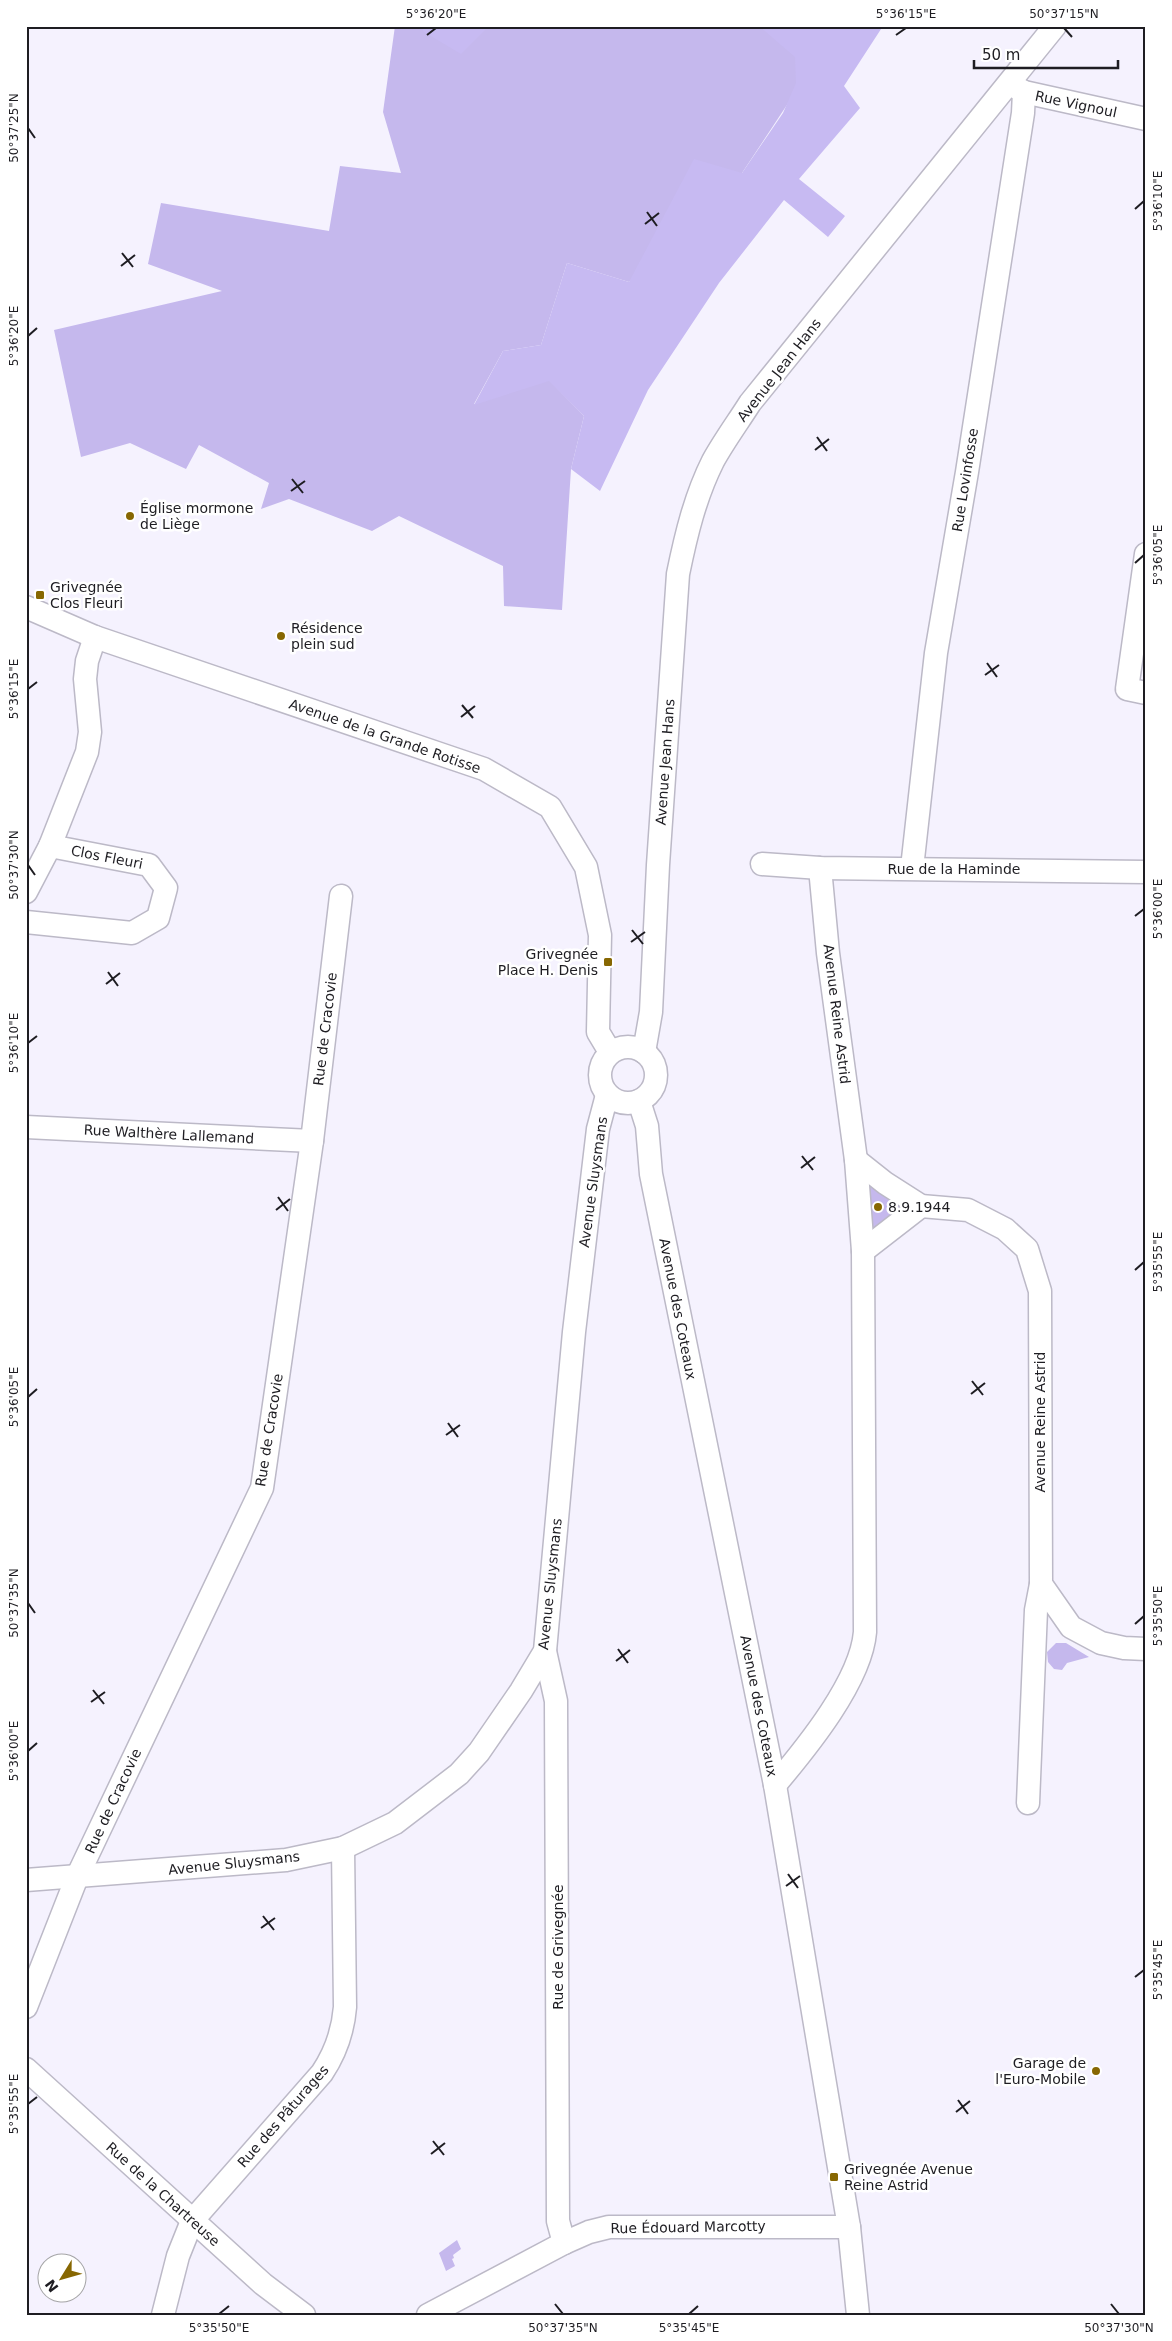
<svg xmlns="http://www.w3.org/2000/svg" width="1172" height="2341" font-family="'DejaVu Sans',sans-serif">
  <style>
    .green { fill: #c5b8ed }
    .forest { fill: #c7baf2 }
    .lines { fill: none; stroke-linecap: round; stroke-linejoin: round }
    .street-casing { stroke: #bcb9c7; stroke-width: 25 }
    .street { stroke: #fff; stroke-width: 22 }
    .ticks { fill: none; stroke: #1e1d22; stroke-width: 2 }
    .poi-dot { fill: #876702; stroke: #fff; stroke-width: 2 }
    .labels { text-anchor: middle; stroke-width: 5; stroke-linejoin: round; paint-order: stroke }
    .street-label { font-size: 14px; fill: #1e1d22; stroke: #fff }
    .poi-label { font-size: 14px; fill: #1e1d22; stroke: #fff; text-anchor: start }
    .neatline { fill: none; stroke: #1e1d22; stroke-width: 2 }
    .ticks-label { font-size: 12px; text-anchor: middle; fill: #1e1d22 }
  </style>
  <rect width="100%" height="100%" fill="#f5f2fe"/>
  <!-- green -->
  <g class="green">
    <polygon points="395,26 839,26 742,173 629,282 567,263 541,345 503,351 474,404 549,380 584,416 571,469 562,610 504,606 503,566 399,516 372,531 289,499 261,509 269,483 199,445 186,469 130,443 81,457 54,330 222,291 148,264 161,203 329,231 340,166 401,173 383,112"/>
    <polygon points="872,1184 903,1206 872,1234 867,1186"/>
    <polygon points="1056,1643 1066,1643 1089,1657 1067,1663 1062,1670 1054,1669 1048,1662 1047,1652"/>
    <polygon points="457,2240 461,2249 453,2255 454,2258 452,2259 455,2266 446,2271 439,2253"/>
  </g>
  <!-- forest -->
  <g class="forest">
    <polygon points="420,26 489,26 461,54 424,32"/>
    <polygon points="759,26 883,26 844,86 860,108 799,179 845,216 828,237 784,200 719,283 648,390 600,491 571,469 584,416 549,381 474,405 503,351 541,345 567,263 629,282 694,159 742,173 783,113 796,83 795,57"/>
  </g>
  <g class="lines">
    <!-- street casing -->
    <g class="street-casing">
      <g id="street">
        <polyline points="1012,85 1024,92 1146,119"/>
        <polyline points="1146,554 1127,689 1146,693"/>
        <polyline points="26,607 95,637 484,769 550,807 586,867 600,935 598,1032 610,1052"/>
        <polyline points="762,864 820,868 1146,872"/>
        <polyline points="912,868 936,653 967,472 1023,113 1024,92"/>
        <polyline points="26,892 50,846 87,752 90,732 85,679 87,661 95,637"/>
        <polyline points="26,922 132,933 158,918 166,888 149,865 50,846"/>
        <circle cx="628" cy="1075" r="28"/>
        <path d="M644,1052l7,-40 7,-147 20,-291c8,-39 17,-77 35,-113 11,-20 25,-39 37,-58l305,-377"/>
        <polyline points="639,1101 647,1126 651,1174 775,1785 849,2227 858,2315"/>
        <polyline points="26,1127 312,1141"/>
        <polyline points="856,1160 885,1183 921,1206 968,1210 1005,1229 1027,1249 1040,1291 1041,1584 1071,1627 1101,1643 1124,1648 1146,1649"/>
        <polyline points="863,1251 921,1206"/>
        <polyline points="545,1651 556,1701 558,2221 564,2243"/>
        <path d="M775,1785c32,-38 86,-104 90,-153l-2,-381 -7,-91 -28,-207 -8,-85"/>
        <polyline points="1028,1803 1036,1610 1041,1584"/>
        <polyline points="26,1880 286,1860 343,1848 395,1823 459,1774 479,1752 521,1691 545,1651 574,1332 598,1129 607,1095"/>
        <polyline points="26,2007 77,1877 262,1488 312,1141 341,896"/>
        <polyline points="26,2069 263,2284 304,2315"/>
        <path d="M163,2315l15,-59 14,-35 130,-148c14,-21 21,-41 23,-66l-2,-159"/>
        <polyline points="428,2315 564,2243 589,2232 609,2227 849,2227"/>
      </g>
    </g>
    <!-- street -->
    <use href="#street" class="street"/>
  </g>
  <!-- ticks -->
  <path class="ticks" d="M1064,28l8,9M427,35l9,-7M896,35l10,-7M28,128l7,10M1135,209l9,-8M647,212l10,14M645,224l14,-11M122,253l11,14M121,266l14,-11M28,336l9,-8M817,437l10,14M815,450l14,-11M292,479l11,14M291,491l14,-10M1135,563l9,-8M987,663l10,14M985,675l14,-10M28,689l9,-7M462,705l11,13M461,717l14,-11M28,865l7,10M1135,916l9,-7M632,930l11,14M631,942l14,-10M108,972l10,14M106,984l14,-11M28,1043l9,-7M802,1156l11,14M801,1168l14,-11M278,1197l10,14M276,1210l14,-11M1135,1270l9,-8M972,1381l11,14M971,1394l14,-11M28,1397l9,-8M448,1423l10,14M446,1435l14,-10M28,1603l7,10M1135,1624l9,-8M618,1649l10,14M616,1661l14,-11M93,1690l11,14M91,1702l14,-10M28,1751l9,-8M788,1874l10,14M786,1886l14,-10M263,1916l11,14M261,1928l14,-10M1135,1977l9,-7M958,2100l10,14M28,2104l9,-7M956,2112l14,-11M433,2141l11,14M431,2154l14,-11M555,2304l8,10M1111,2304l8,10M219,2314l10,-8M689,2314l9,-8"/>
  <!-- markers -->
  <g class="poi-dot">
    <circle cx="130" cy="516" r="5"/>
    <rect x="35" y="590" width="10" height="10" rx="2.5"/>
    <circle cx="281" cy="636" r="5"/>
    <rect x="603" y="957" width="10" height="10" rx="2.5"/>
    <circle cx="878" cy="1207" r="5"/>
    <circle cx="1096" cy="2071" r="5"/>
    <rect x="829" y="2172" width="10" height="10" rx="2.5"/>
  </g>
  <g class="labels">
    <!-- street labels -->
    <g class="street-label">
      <text transform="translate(1076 104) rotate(12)" y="5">Rue Vignoul</text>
      <text transform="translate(779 370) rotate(-52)" y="5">Avenue Jean Hans</text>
      <text transform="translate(965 480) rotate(-81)" y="5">Rue Lovinfosse</text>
      <text transform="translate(385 736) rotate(19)" y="5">Avenue de la Grande Rotisse</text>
      <text transform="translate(665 762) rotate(-86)" y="5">Avenue Jean Hans</text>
      <text transform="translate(107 857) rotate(11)" y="5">Clos Fleuri</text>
      <text x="954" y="874">Rue de la Haminde</text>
      <text transform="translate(837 1014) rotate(83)" y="5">Avenue Reine Astrid</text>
      <text transform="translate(325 1029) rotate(-83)" y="5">Rue de Cracovie</text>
      <text transform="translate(169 1134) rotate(3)" y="5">Rue Walthère Lallemand</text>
      <text transform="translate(593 1182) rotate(-82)" y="5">Avenue Sluysmans</text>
      <text transform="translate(678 1309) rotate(79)" y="5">Avenue des Coteaux</text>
      <text transform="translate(1040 1422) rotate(-90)" y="5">Avenue Reine Astrid</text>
      <text transform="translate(269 1430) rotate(-81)" y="5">Rue de Cracovie</text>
      <text transform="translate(550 1584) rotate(-84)" y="5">Avenue Sluysmans</text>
      <text transform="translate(759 1706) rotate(79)" y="5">Avenue des Coteaux</text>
      <text transform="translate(113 1801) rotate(-65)" y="5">Rue de Cracovie</text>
      <text transform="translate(234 1863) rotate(-6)" y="5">Avenue Sluysmans</text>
      <text transform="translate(558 1947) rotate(-90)" y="5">Rue de Grivegnée</text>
      <text transform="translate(283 2116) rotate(-49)" y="5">Rue des Pâturages</text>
      <text transform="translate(163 2194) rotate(42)" y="5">Rue de la Chartreuse</text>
      <text transform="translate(688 2227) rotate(-1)" y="5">Rue Édouard Marcotty</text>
    </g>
    <!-- poi labels -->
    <g class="poi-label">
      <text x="140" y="513">Église mormone<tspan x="140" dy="16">de Liège</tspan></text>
      <text x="50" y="592">Grivegnée<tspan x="50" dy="16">Clos Fleuri</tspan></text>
      <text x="291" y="633">Résidence<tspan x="291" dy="16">plein sud</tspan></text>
      <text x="598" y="959" text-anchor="end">Grivegnée<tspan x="598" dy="16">Place H. Denis</tspan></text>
      <text x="888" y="1212">8.9.1944</text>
      <text x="1086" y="2068" text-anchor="end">Garage de<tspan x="1086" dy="16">l'Euro-Mobile</tspan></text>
      <text x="844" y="2174">Grivegnée Avenue<tspan x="844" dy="16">Reine Astrid</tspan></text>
    </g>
  </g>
  <!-- border -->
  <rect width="1172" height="2341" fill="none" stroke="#ffffff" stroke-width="55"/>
  <!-- north arrow -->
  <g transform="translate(62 2278) rotate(233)"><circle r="24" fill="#ffffff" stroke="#a5a5a7"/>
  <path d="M0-4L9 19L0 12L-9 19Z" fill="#876702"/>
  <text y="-8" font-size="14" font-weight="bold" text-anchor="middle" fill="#1e1d22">N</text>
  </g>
  <!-- scale -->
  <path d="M974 60v8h144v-8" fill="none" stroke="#1e1d22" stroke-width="2.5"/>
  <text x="982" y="60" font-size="15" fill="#1e1d22" stroke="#ffffff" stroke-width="4" paint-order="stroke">50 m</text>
  <rect x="28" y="28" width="1116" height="2286" class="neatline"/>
  <g class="ticks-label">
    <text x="436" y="18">5°36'20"E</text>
    <text x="906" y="18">5°36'15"E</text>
    <text x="1064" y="18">50°37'15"N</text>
    <text transform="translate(14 128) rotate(-90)" y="4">50°37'25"N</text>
    <text transform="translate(1158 201) rotate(-90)" y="4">5°36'10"E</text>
    <text transform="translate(14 336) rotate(-90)" y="4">5°36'20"E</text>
    <text transform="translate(1158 555) rotate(-90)" y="4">5°36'05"E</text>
    <text transform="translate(14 689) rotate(-90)" y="4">5°36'15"E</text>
    <text transform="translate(14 865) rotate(-90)" y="4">50°37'30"N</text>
    <text transform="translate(1158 909) rotate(-90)" y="4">5°36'00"E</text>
    <text transform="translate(14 1043) rotate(-90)" y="4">5°36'10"E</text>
    <text transform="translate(1158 1262) rotate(-90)" y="4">5°35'55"E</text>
    <text transform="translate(14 1397) rotate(-90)" y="4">5°36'05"E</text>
    <text transform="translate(14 1603) rotate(-90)" y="4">50°37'35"N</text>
    <text transform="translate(1158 1616) rotate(-90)" y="4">5°35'50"E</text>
    <text transform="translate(14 1751) rotate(-90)" y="4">5°36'00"E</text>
    <text transform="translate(1158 1970) rotate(-90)" y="4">5°35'45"E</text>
    <text transform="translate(14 2104) rotate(-90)" y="4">5°35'55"E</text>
    <text x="219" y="2332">5°35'50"E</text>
    <text x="563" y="2332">50°37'35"N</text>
    <text x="689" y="2332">5°35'45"E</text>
    <text x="1119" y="2332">50°37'30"N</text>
  </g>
</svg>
